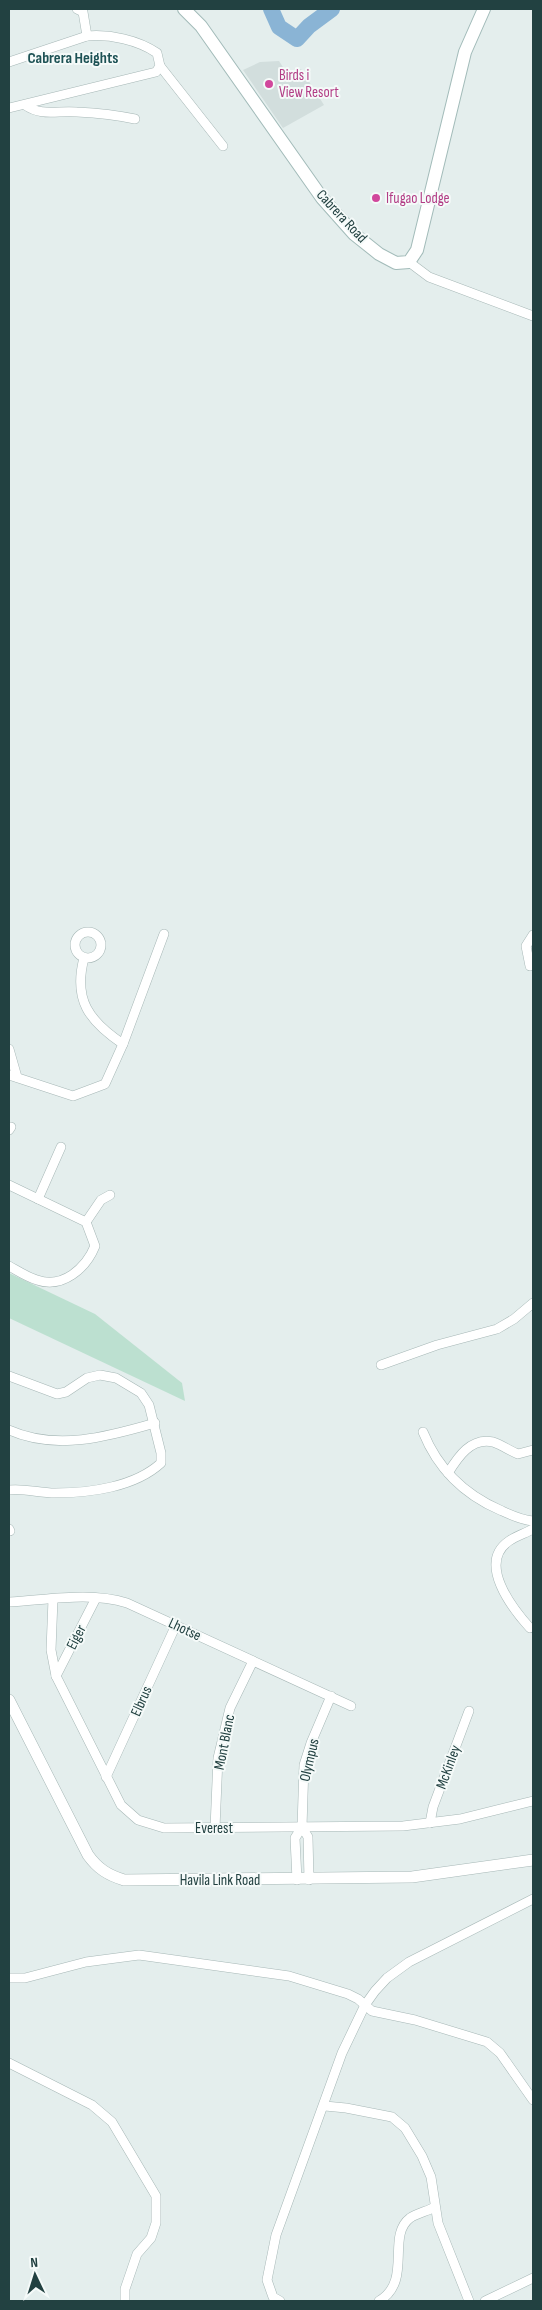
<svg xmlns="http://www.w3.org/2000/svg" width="542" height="2310" font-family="'Sofia Sans Condensed',sans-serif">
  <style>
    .built { fill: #d2dedd }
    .grass { fill: #bce0d0 }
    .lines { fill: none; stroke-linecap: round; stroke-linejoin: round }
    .river { stroke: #8ab4d5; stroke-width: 16 }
    .minor-casing { stroke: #a6b7b6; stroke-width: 10 }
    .tertiary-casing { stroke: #a6b7b6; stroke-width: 12 }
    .secondary-casing { stroke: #a2bbb9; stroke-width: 14 }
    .minor { stroke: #fff; stroke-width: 9 }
    .tertiary { stroke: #fff; stroke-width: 11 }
    .secondary { stroke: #fff; stroke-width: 12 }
    .hotel-dot { fill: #d1479c; stroke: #f5faf9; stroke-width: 2 }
    .labels { text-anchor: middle; stroke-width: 4; stroke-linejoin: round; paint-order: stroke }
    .hotel-label { font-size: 15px; fill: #b23c85; stroke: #f5faf9; text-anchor: start }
    .street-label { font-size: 15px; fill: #224141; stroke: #f5faf9 }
    .neighbourhood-label { font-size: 16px; font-weight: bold; fill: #1d5255; stroke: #f5faf9 }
  </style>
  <rect width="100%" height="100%" fill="#e4eeed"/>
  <!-- built -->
  <polygon class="built" points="279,61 288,75 301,69 324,105 283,128 243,70 260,62"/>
  <!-- grass -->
  <polygon class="grass" points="9,1273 95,1314 182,1383 185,1401 9,1318"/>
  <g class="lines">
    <!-- river -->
    <polyline class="river" points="271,9 279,27 297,39 309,26 332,9"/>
    <!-- minor casing -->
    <g class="minor-casing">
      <g id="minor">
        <polyline points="77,9 83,12 87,36"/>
        <path d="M9,62l78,-26c23,-2 51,4 70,17l3,13 -4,6 -147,36"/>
        <polyline points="160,66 223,146"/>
        <path d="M25,105c17,12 33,5 52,7 20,1 39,3 58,7"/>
        <polyline points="409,262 429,277 533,316"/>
        <circle cx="88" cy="945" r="13"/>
        <polyline points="533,935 526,946 530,966 533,965"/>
        <path d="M84,958c-11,42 5,63 39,86"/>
        <polyline points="9,1049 17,1077"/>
        <polyline points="9,1075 73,1096 105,1084 123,1044 164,934"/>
        <polyline points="9,1130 11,1127"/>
        <path d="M9,1185l77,37 9,24c-9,22 -32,43 -58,34 -10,-3 -19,-9 -28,-14"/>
        <polyline points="38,1199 61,1147"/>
        <polyline points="86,1222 101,1200 110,1195"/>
        <polyline points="381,1365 437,1345 497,1329 514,1319 533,1303"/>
        <path d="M9,1376l48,18 9,-2 21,-14 13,-3 16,3 25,15 8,12 12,48v10c-26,24 -71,30 -106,30 -16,0 -31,-5 -46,-3"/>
        <path d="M9,1430c47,21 98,7 146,-7"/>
        <path d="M423,1432c15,37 40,62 77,78 11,5 21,10 33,11"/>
        <path d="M448,1473c10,-16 23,-36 45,-31 9,3 17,9 25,12l15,-4"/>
        <polyline points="9,1529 10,1531"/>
        <polyline points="53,1599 51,1650 56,1676 121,1805 138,1820 164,1828 403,1826 460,1819 533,1801"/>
        <path d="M9,1602c38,-2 81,-11 118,1l224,103"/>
        <path d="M530,1628c-18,-20 -53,-65 -21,-87 7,-5 17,-8 24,-12"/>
        <polyline points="56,1676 96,1598"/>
        <polyline points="106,1777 176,1625"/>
        <polyline points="430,1823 433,1807 469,1711"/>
        <polyline points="302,1827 304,1765 311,1743 331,1696"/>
        <polyline points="302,1827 308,1837 309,1880"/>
        <polyline points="215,1828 218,1758 230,1708 253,1661"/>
        <polyline points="297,1880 295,1838 302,1827"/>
        <polyline points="9,1978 25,1978 86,1962 139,1955 289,1976 348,1994 358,1999 372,2011 415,2020 487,2042 500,2053 533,2100"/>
        <polyline points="9,2063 92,2105 112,2122 156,2196 156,2223 151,2238 137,2254 125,2289 125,2301"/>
        <polyline points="325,2106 346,2108 392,2117 405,2128 422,2156 431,2177 438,2223 469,2301"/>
        <polyline points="280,2301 273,2297 267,2280 276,2235 342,2053 365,2005 375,1991 387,1978 409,1962 533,1899"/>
        <path d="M379,2301c34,-20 7,-65 31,-83 7,-5 18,-7 25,-11"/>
        <polyline points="485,2301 533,2278"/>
      </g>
    </g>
    <!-- tertiary casing -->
    <g class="tertiary-casing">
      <path id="tertiary" d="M9,1700l79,155c10,14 20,20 36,25l288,-3 121,-17"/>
    </g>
    <!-- secondary casing -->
    <g class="secondary-casing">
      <polyline id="secondary" points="184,9 201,26 322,198 354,234 379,254 396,263 409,262 417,250 465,52 484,9"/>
    </g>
    <!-- minor -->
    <use href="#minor" class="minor"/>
    <!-- tertiary -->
    <use href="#tertiary" class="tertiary"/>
    <!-- secondary -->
    <use href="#secondary" class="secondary"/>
  </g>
  <!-- markers -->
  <g class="hotel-dot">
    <circle cx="269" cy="84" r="5"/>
    <circle cx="376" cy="198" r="5"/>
  </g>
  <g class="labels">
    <!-- hotel labels -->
    <g class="hotel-label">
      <text x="279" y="80">Birds i<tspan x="279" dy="17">View Resort</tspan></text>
      <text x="386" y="203">Ifugao Lodge</text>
    </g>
    <!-- street labels -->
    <g class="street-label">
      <text transform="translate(342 216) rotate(47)" y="5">Cabrera Road</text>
      <text transform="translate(185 1629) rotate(25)" y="5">Lhotse</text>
      <text transform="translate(76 1637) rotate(-63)" y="5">Eiger</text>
      <text transform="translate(141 1701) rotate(-66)" y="5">Elbrus</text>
      <text transform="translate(224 1742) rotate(-79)" y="5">Mont Blanc</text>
      <text transform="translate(309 1760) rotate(-77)" y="5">Olympus</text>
      <text transform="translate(448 1767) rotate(-70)" y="5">McKinley</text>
      <text x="214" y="1833">Everest</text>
      <text x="220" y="1885">Havila Link Road</text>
    </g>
    <!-- neighbourhood labels -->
    <g class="neighbourhood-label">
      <text x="73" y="63">Cabrera Heights</text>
    </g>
  </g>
  <!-- border -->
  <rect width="542" height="2310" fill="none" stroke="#224141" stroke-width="20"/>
  <!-- north arrow -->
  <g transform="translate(35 2275) rotate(356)" stroke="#f5faf9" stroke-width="4" paint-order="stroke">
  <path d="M0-4L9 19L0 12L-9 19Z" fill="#224141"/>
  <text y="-8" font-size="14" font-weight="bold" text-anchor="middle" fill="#224141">N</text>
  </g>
</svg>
